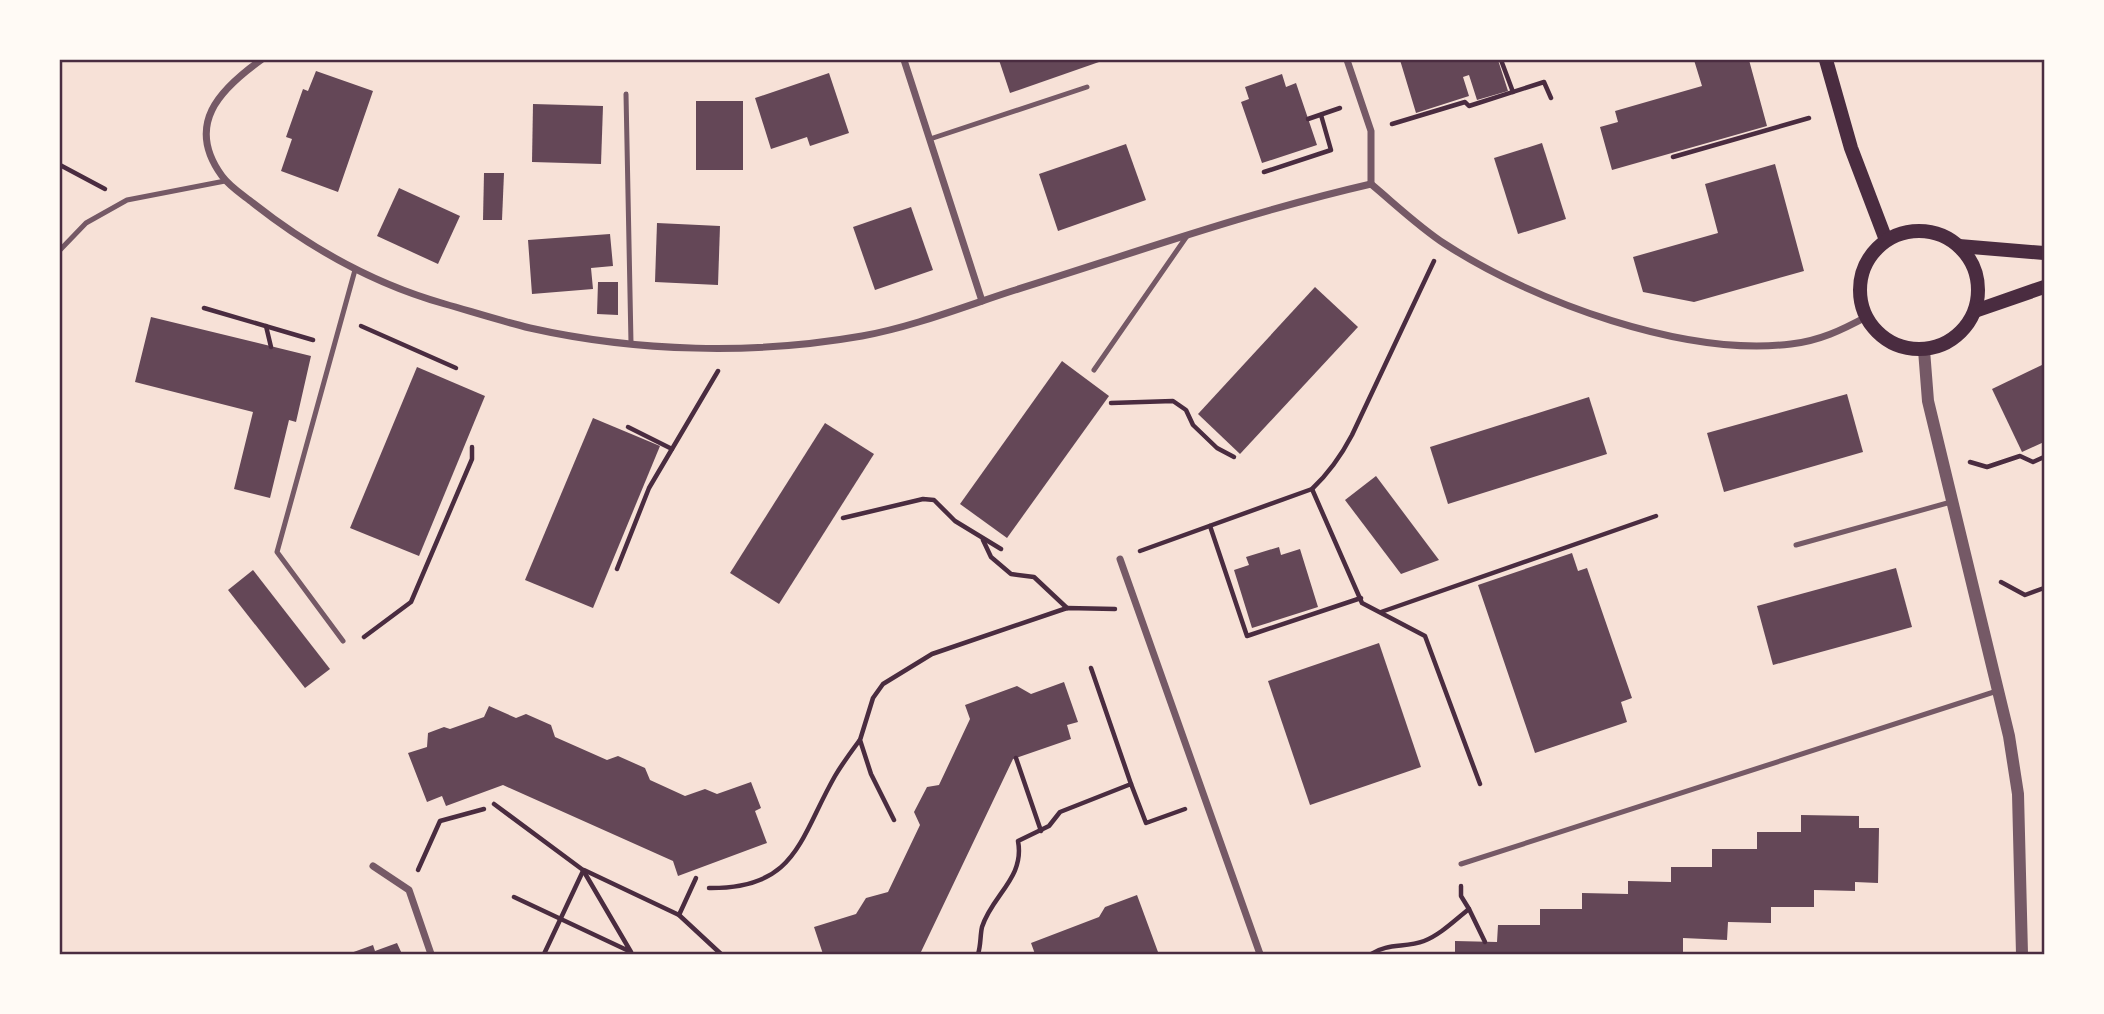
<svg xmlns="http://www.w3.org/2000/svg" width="2104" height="1014" font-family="Montserrat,sans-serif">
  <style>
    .building { fill: #644757 }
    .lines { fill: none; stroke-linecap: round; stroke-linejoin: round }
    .path { stroke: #4a2c40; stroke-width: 4.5 }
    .service { stroke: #755966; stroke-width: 5 }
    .minor { stroke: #755966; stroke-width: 7 }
    .tertiary { stroke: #755966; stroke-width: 12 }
    .secondary { stroke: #4a2c40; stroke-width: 14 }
    .neatline { fill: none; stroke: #4a2c40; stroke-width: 2.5 }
  </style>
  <rect width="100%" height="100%" fill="#f7e1d7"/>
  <!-- building -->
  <g class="building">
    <polygon points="999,60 1098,60 1099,62 1010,93"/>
    <polygon points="1400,60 1498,60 1508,91 1477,100 1469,75 1463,77 1469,96 1416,113"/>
    <polygon points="1694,60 1749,60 1767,126 1612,170 1600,127 1618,122 1615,111 1702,86"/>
    <polygon points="316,71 373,91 338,192 281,171 292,139 286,137 303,89 308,91"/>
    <polygon points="829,73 849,133 810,146 807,137 771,149 755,98"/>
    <polygon points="1282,74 1286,87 1296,83 1317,145 1262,163 1241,102 1249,99 1245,87"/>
    <rect x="696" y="101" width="47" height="69"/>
    <polygon points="533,104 603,106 601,164 532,162"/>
    <polygon points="1542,143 1566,219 1518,234 1494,158"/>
    <polygon points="1126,144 1146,200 1058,231 1039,174"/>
    <polygon points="1775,164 1804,271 1694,302 1643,292 1633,257 1718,233 1705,184"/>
    <polygon points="484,173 504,173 502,220 483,220"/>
    <polygon points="399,188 460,216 438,264 377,236"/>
    <polygon points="911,207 933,270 875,290 853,227"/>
    <polygon points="657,223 720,226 718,285 655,282"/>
    <polygon points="610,234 613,266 591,268 593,289 532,294 528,240"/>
    <polygon points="598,282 618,282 618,315 597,314"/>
    <polygon points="1315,287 1358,327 1240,454 1198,414"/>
    <polygon points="151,317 311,356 296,422 289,420 270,498 234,489 253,412 135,382"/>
    <polygon points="1062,361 1109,396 1007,538 960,504"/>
    <polygon points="2044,364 2044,442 2022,452 1992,389"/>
    <polygon points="417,367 485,396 419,556 350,528"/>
    <polygon points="1847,394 1863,452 1724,492 1707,433"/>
    <polygon points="1589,397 1607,454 1448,504 1430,447"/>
    <polygon points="593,418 660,446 593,608 525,580"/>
    <polygon points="825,423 874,454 779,604 730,573"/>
    <polygon points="1376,476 1439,560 1401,574 1345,500"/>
    <polygon points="1279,547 1281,555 1300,549 1318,607 1252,628 1234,570 1249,565 1246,557"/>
    <polygon points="1572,553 1578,571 1587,568 1632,698 1621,702 1627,722 1535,753 1478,585"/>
    <polygon points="1896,568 1912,627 1773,665 1757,606"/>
    <polygon points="253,570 330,669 305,688 228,590"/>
    <polygon points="1379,643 1421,767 1310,805 1268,681"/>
    <polygon points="1064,682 1078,722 1067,725 1071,739 1013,759 920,954 823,954 814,927 856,914 866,898 888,892 920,825 914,812 927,787 939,785 970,719 965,705 1017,686 1031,694"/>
    <polygon points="489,706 516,718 526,714 551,725 555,737 607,760 618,756 645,768 650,780 685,796 705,789 717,794 751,782 761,808 755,811 767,843 678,876 673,861 503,785 446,806 442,796 427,802 408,753 427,747 428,733 444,727 450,729 484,717"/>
    <polygon points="1801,815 1859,816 1859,828 1879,828 1878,883 1855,882 1855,891 1814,890 1814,907 1771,907 1771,923 1728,922 1727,940 1683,938 1683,953 1455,954 1455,941 1497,942 1498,925 1540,925 1540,909 1582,909 1582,893 1628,894 1628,881 1671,882 1671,867 1712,867 1712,849 1757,849 1757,832 1801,832"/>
    <polygon points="1137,895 1158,952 1151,954 1035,954 1031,943 1099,917 1105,907"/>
    <polygon points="397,943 402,954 348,954 373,945 375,951"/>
  </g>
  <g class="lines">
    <!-- path -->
    <g class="path">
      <polyline points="1501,60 1513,92"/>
      <polyline points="1308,119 1340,108"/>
      <polyline points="1392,124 1465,102 1469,106 1544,82 1551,98"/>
      <polyline points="1673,157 1809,118"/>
      <polyline points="60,165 105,189"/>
      <polyline points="1264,172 1331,150 1321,115"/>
      <polyline points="204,308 313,340"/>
      <polyline points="266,326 271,347"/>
      <polyline points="361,326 456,368"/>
      <polyline points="1111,403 1173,401 1186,410 1193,425 1217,448 1234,457"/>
      <polyline points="628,427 672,449"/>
      <polyline points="1970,462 1987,467 2020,456 2033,462 2044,457"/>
      <polyline points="1312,489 1362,603 1425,636 1480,784"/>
      <polyline points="843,518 923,499 934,500 955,521 1001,549"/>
      <polyline points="1210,526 1247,636 1361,598"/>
      <polyline points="983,540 991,557 1011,574 1034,577 1067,608"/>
      <path d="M1140,551l172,-62c18,-17 29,-33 40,-54l82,-174"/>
      <polyline points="617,569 649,488 718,371"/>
      <polyline points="2001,582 2025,595 2044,588"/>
      <polyline points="1381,612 1656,516"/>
      <polyline points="364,637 411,602 472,459 472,447"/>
      <polyline points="1091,668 1131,784"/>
      <polyline points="1016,758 1041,831"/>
      <polyline points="494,804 583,870 631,952 514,897"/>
      <polyline points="894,820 871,774 860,740 873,698 883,684 932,654 1067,608 1115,609"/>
      <polyline points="418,870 440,821 484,809"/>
      <polyline points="584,870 679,915 721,954"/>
      <path d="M709,888c88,1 90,-49 126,-112 7,-12 16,-24 24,-35"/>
      <polyline points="1469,909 1485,942"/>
      <polyline points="679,915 696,878"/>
      <polyline points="544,954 583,871"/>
      <path d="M978,954c3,-9 2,-18 4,-27 10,-32 43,-49 36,-86l31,-15 11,-14 71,-28 15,39 39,-14"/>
      <path d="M1371,954c16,-11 35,-6 53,-13 16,-6 31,-21 45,-32l-8,-13v-10"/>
    </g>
    <!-- service -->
    <g class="service">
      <polyline points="626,94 631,343"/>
      <polyline points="930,139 1087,87"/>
      <polyline points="60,250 86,223 127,200 225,181"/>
      <polyline points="1094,370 1187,236"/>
      <polyline points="1796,545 1951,502"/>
      <polyline points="343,641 277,552 355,270"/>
      <polyline points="1461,864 1997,691"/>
    </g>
    <!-- minor -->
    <g class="minor">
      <path d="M261,60c-42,30 -76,65 -39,116 8,11 21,19 31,27 57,45 121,81 192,101 28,8 56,17 85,24 107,24 224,27 332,8 50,-9 101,-29 150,-45 119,-37 237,-79 359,-107 24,20 48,43 74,60 89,58 240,113 346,100 28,-3 51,-14 75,-27"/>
      <polyline points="904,60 982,301"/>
      <polyline points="1347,60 1371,131 1371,184"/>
      <polyline points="1120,559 1260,954"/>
      <polyline points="373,866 409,890 431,954"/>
    </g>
    <!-- tertiary -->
    <polyline class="tertiary" points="1924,350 1928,401 2009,736 2018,794 2022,954"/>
    <!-- secondary -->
    <g class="secondary">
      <polyline points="1826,60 1851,148 1886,240"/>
      <circle cx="1919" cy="290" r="59"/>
      <polyline points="1959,246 2044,253"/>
      <polyline points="1975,311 2044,287"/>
    </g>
  </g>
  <!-- border -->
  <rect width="2104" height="1014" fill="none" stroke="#fffaf5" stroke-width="122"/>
  <rect x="61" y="61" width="1982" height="892" class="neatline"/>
</svg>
